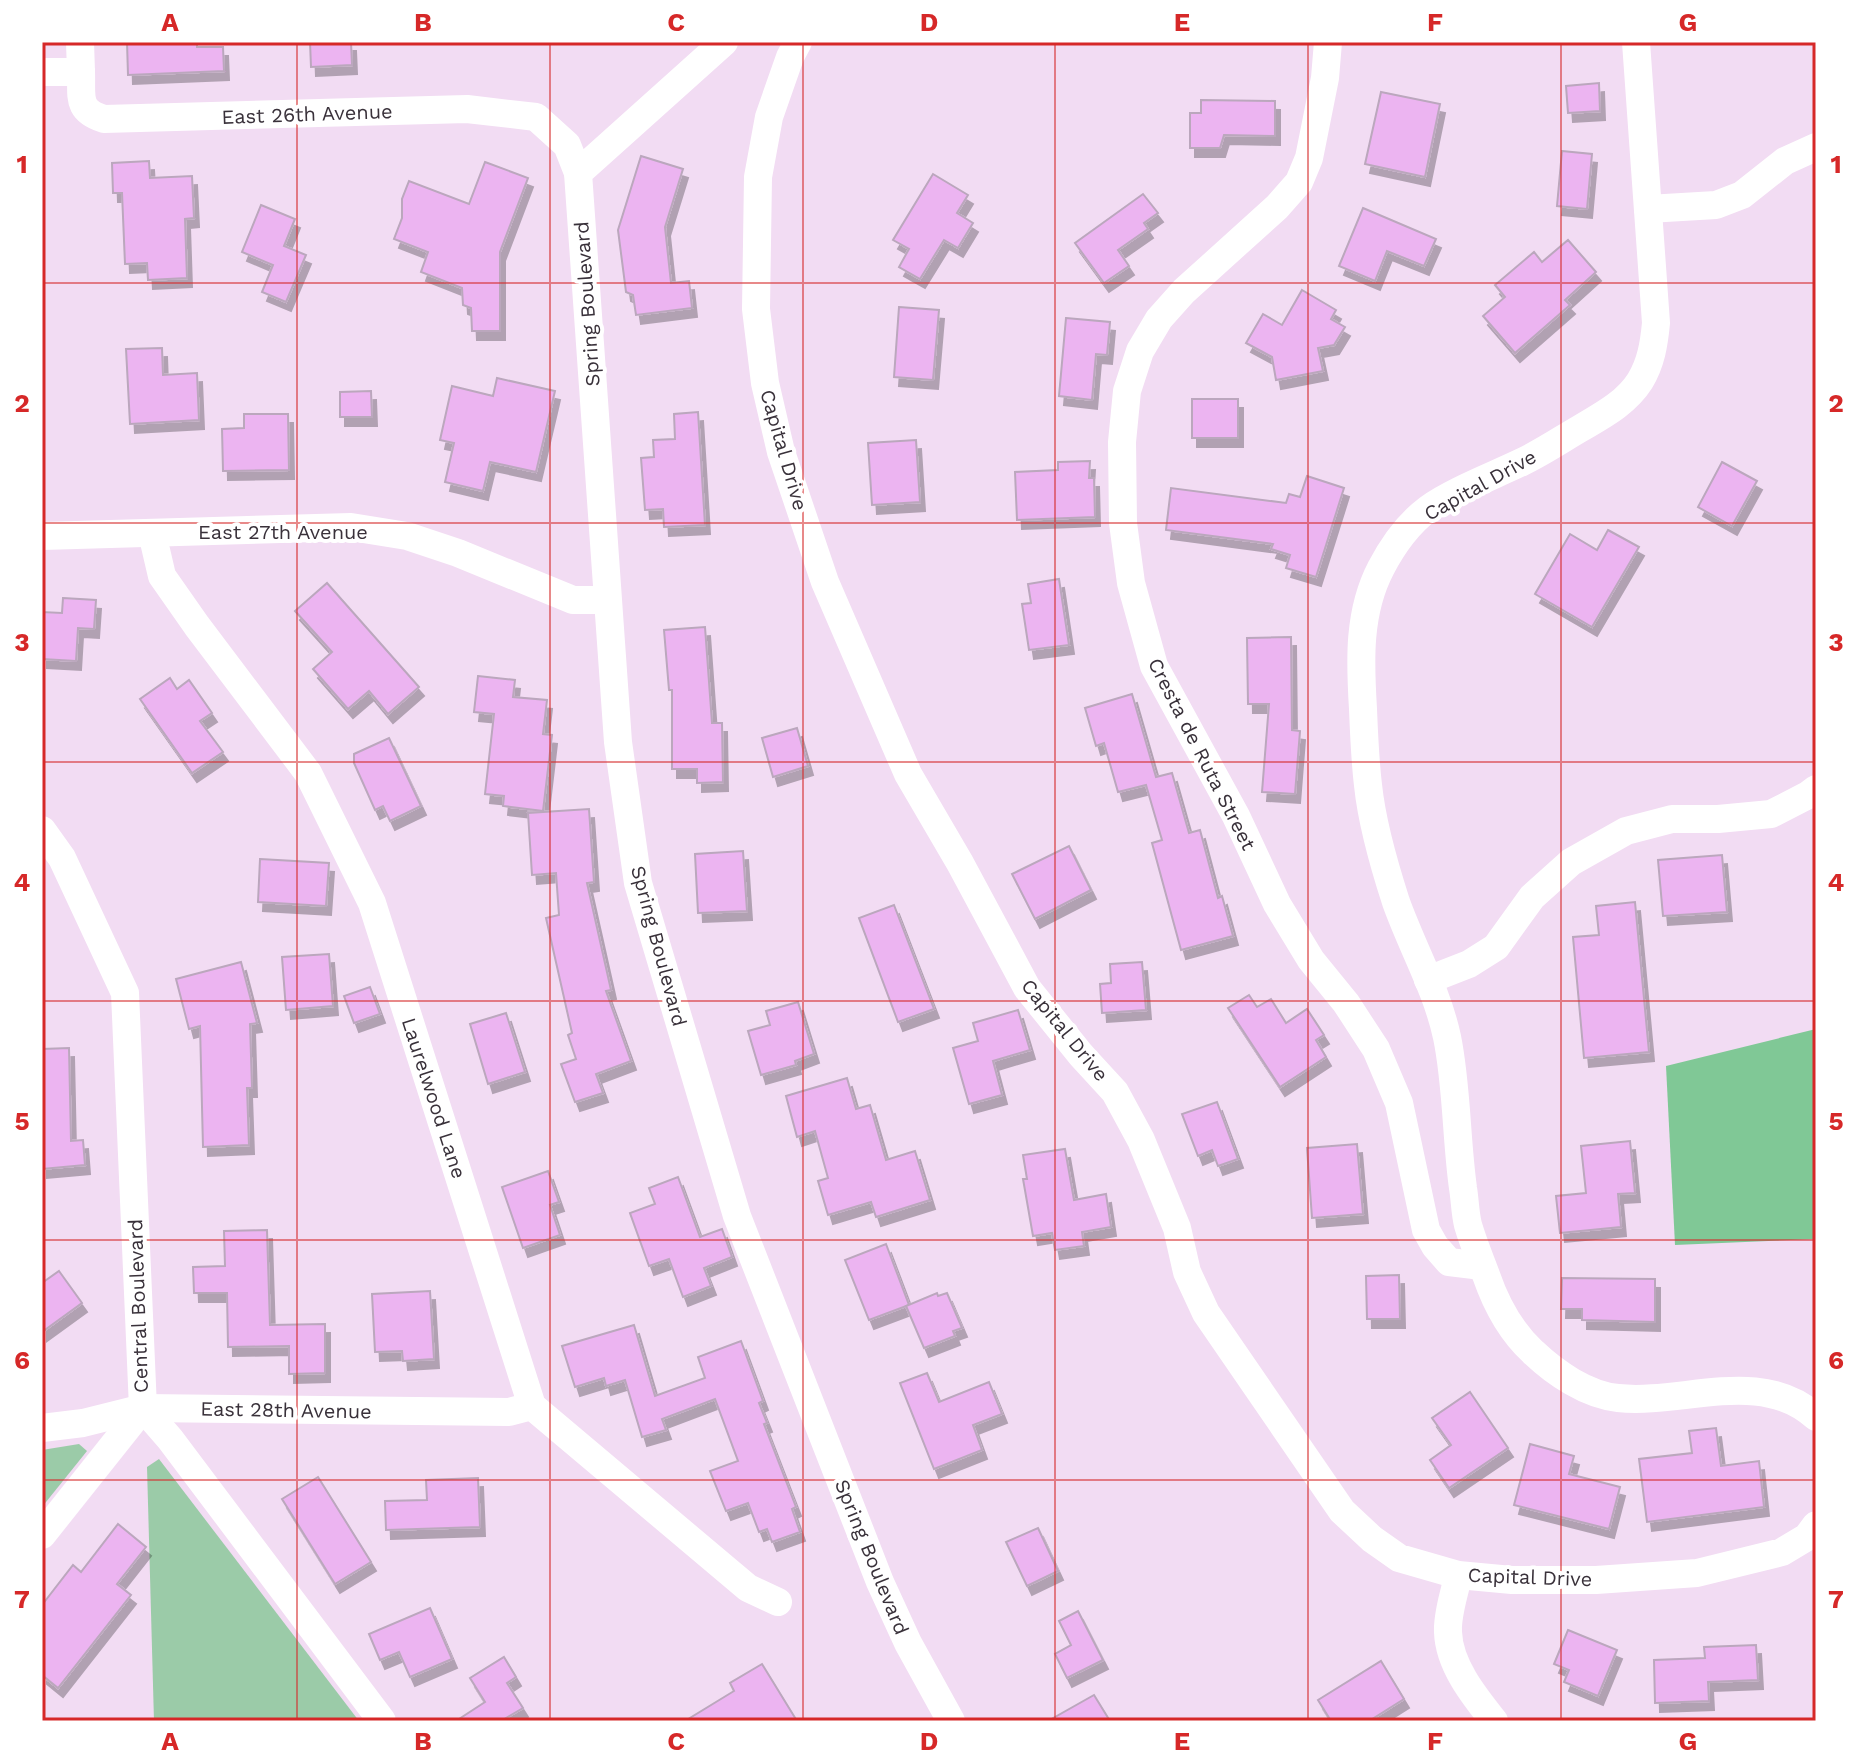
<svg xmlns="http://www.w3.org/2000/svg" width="1858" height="1763" font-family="'Work Sans',sans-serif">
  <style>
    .green { fill: #9bcba8 }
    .forest { fill: #80c896 }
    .building { fill: #ecb4f1; stroke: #bba7bd; stroke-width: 2; filter: url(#shadow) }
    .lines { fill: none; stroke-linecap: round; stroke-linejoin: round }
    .street { stroke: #fff; stroke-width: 28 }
    .grid { fill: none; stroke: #d62828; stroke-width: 2; stroke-opacity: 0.55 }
    .labels { text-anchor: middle; stroke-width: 8; stroke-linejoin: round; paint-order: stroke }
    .street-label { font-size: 20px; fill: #39313a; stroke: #fff }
    .neatline { fill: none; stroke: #d62828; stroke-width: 3 }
    .grid-label { font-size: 26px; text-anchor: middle; font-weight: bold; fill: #d62828 }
  </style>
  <defs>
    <filter id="shadow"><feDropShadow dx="5" dy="9" stdDeviation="0" flood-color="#0004"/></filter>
  </defs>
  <rect width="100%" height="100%" fill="#f2dcf3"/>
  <!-- green -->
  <g class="green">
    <polygon points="79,1444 87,1451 42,1507 42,1450"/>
    <polygon points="159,1459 359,1721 154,1721 147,1467"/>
  </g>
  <!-- forest -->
  <polygon class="forest" points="1816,1029 1816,1239 1675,1245 1666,1066"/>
  <!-- building -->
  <g class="building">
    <polygon points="127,42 197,42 197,47 223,47 224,71 128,75"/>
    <polygon points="310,42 351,42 352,65 311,67"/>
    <polygon points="1599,83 1600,111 1568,113 1566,86"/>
    <polygon points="1381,92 1440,104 1425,177 1365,164"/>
    <polygon points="1201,100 1275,101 1275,136 1224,135 1220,148 1190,148 1190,113 1201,113"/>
    <polygon points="1562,151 1592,154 1587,209 1557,206"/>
    <polygon points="641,156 683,169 665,227 671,283 689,281 692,308 636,315 633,295 626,292 618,230"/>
    <polygon points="149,161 150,178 192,176 194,218 185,219 187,278 148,280 147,263 125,264 122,193 113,193 112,163"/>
    <polygon points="485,162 528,178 500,252 500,331 472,331 471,308 463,305 462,288 421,272 428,252 394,239 402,218 402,199 409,181 469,204"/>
    <polygon points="933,174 968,195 957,213 973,223 958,248 944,240 920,279 899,267 909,249 893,240"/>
    <polygon points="1143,194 1158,213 1144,223 1148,229 1118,250 1129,266 1104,283 1075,243"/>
    <polygon points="261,205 295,219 284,246 306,255 286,302 262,292 273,265 242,252"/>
    <polygon points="1363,208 1436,239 1424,266 1387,251 1375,281 1339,266"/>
    <polygon points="1568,240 1596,272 1565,300 1570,305 1515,353 1483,316 1505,297 1495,285 1534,252 1542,262"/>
    <polygon points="1302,290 1336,310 1331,319 1345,327 1334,345 1318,348 1323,371 1276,380 1272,357 1246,343 1263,314 1282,325"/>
    <polygon points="899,307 939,310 933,380 894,377"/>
    <polygon points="1066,318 1110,322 1107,355 1096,354 1092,400 1059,396"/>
    <polygon points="162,348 163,375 197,373 199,420 130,424 126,349"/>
    <polygon points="497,378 555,391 536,472 490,462 483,491 445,482 454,443 440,440 452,386 493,396"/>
    <polygon points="371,391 372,417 340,417 340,392"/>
    <rect x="1192" y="399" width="46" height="39"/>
    <polygon points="698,412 705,525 664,527 663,509 645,510 641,458 654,457 653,440 675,439 674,414"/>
    <polygon points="244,414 288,414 289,470 223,471 222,429 244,428"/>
    <polygon points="916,440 920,502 872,505 868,443"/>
    <polygon points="1090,461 1089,478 1094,478 1095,517 1017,520 1015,472 1058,470 1058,462"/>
    <polygon points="1722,462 1757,481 1732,526 1698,507"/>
    <polygon points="1307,476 1344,488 1316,577 1286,568 1290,555 1271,549 1273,544 1166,530 1171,488 1286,503 1289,494 1300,497"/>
    <polygon points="1608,530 1639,547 1592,627 1535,594 1570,534 1597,550"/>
    <polygon points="1059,579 1069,645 1029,650 1022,604 1031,603 1028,584"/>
    <polygon points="327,583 419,687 388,714 369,691 348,709 313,669 332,652 295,611"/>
    <polygon points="63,598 96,600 94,629 78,628 76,661 42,659 42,612 62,613"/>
    <polygon points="705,627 712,723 722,723 723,782 697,783 697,769 672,769 672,690 669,690 664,630"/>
    <polygon points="1291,637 1292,730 1300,731 1295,794 1262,792 1269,704 1248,704 1247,638"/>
    <polygon points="478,676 515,680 513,697 547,700 543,734 552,735 543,811 503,806 504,796 485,794 494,714 474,712"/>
    <polygon points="170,678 177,689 189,680 212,713 200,721 223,752 192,773 140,699"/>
    <polygon points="1132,694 1156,777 1172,773 1189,833 1200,830 1218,898 1222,896 1233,936 1181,950 1152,843 1162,840 1146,785 1118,792 1104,743 1096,746 1085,708"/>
    <polygon points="797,728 808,766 773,777 762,738"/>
    <polygon points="389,738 421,806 390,821 383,806 375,810 354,763 354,754"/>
    <polygon points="589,809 594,882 587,883 611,990 606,991 631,1061 596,1074 603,1093 575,1102 561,1064 576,1059 568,1035 572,1033 546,918 559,915 556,873 532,875 528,813"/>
    <polygon points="1069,846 1091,890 1035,919 1012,874"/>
    <polygon points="743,851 747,911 698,913 695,854"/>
    <polygon points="1722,855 1727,912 1663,916 1658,860"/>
    <polygon points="260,859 329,863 326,906 258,902"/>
    <polygon points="1635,902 1649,1052 1584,1058 1573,937 1599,935 1596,906"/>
    <polygon points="894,905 934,1009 898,1022 859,918"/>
    <polygon points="329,954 333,1006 286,1010 282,957"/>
    <polygon points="241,962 257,1023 250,1024 252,1088 247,1088 249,1145 203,1147 200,1026 189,1029 176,979"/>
    <polygon points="1142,962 1146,1010 1102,1013 1100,984 1111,983 1110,964"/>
    <polygon points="370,987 380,1014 354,1023 344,996"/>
    <polygon points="1249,995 1257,1007 1271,999 1286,1023 1307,1009 1324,1035 1316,1040 1326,1057 1280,1087 1228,1008"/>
    <polygon points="798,1002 814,1054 795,1061 796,1065 761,1075 748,1031 770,1025 766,1011"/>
    <polygon points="1018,1010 1030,1050 993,1061 1002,1095 969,1104 953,1048 978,1041 973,1023"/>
    <polygon points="506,1013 525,1072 488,1084 470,1024"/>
    <polygon points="69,1048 71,1141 83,1140 85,1165 42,1169 42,1049"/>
    <polygon points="847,1078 856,1109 870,1105 886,1160 915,1151 930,1200 876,1217 871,1202 828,1215 818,1181 828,1178 815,1131 797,1137 786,1096"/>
    <polygon points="1217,1102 1238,1159 1218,1166 1212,1150 1198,1156 1182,1114"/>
    <polygon points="1630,1141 1635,1193 1618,1194 1621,1227 1560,1233 1556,1196 1586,1193 1581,1146"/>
    <polygon points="1357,1144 1363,1214 1312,1218 1307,1148"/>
    <polygon points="1065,1149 1074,1200 1106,1194 1111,1227 1082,1232 1084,1246 1055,1250 1052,1233 1033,1236 1023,1179 1027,1179 1023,1155"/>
    <polygon points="548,1171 559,1202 550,1205 560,1235 523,1248 502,1187"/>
    <polygon points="678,1177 700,1237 722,1229 732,1257 704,1268 711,1286 683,1297 669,1259 649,1266 630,1213 655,1204 649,1188"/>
    <polygon points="267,1230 270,1325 325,1324 325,1373 289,1374 289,1346 228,1347 227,1293 194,1293 193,1267 225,1266 224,1231"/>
    <polygon points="886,1244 909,1305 869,1320 845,1260"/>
    <polygon points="59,1271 82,1303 42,1332 42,1283"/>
    <polygon points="1399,1275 1400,1319 1367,1319 1366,1276"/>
    <polygon points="1562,1278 1655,1279 1655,1322 1582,1320 1582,1309 1561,1309"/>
    <polygon points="430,1291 434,1359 403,1361 402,1351 375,1352 372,1294"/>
    <polygon points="937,1293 938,1296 947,1293 962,1328 953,1331 955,1336 924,1348 906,1306"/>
    <polygon points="634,1325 655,1396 705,1378 698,1357 741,1341 763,1401 759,1403 767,1423 764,1424 796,1507 792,1509 800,1532 772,1542 767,1529 759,1532 748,1503 726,1511 710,1471 738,1461 715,1399 662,1419 666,1430 642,1437 625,1380 606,1386 604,1378 575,1387 562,1346"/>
    <polygon points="927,1373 939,1402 989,1382 1002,1414 973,1425 982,1450 934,1469 900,1383"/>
    <polygon points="1470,1392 1508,1448 1449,1488 1430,1460 1451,1445 1432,1418"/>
    <polygon points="1716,1428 1721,1466 1759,1461 1764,1507 1647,1522 1639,1459 1692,1453 1689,1431"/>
    <polygon points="1530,1444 1574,1456 1569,1474 1620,1487 1609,1529 1514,1505"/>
    <polygon points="318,1477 371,1562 335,1584 282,1499"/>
    <polygon points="478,1478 480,1527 386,1530 385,1501 427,1500 426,1480"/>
    <polygon points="118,1524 146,1547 117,1584 131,1595 58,1688 42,1675 42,1605 73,1565 81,1572"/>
    <polygon points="1038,1528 1058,1571 1027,1586 1006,1542"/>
    <polygon points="430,1608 452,1659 410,1677 399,1652 380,1660 369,1634"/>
    <polygon points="1078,1611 1103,1660 1067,1678 1055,1654 1071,1645 1059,1621"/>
    <polygon points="1568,1630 1617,1650 1598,1696 1564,1682 1569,1670 1554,1664"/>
    <polygon points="1756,1645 1758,1680 1708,1682 1709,1701 1655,1703 1654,1660 1705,1658 1704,1647"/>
    <polygon points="504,1657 516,1677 507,1683 523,1708 501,1721 456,1721 485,1702 470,1678"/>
    <polygon points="1381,1661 1404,1699 1369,1721 1331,1721 1318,1700"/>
    <polygon points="762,1664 797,1721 685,1721 734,1691 730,1683"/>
    <polygon points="1094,1695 1110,1721 1048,1721"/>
  </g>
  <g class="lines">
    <!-- street -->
    <g class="street">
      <polyline points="80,42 81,72"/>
      <polyline points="724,42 578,173 618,742 638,883 737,1216 880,1582 908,1643 951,1721"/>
      <polyline points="798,42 790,57 769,117 758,177 756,309 765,383 781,452 825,582 908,774 960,863 1027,988 1081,1055 1115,1092 1141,1140 1177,1228 1187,1272 1206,1313 1342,1511 1372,1539 1399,1558 1458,1575 1512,1580 1596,1580 1697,1573 1782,1552 1807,1537 1816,1525"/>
      <polyline points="1328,42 1325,78 1309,158 1299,182 1277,207 1184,291 1159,319 1140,351 1127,391 1122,442 1123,523 1131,583 1154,666 1236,816 1277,904 1311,960 1346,1003 1376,1049 1399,1103 1426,1230 1435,1246 1449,1262 1482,1266"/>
      <path d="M1636,42l20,281c-2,21 -5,40 -16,58 -14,22 -37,34 -59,47 -19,11 -38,24 -59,34 -29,14 -69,29 -94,47 -20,15 -36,38 -47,59 -23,44 -21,93 -18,141 1,25 2,51 5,76 4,39 16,80 28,117 16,45 41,88 51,135 10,48 9,101 16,151 2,12 2,25 5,37 5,17 12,34 18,50 10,29 24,56 47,77 22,21 54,43 85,46 65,7 143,-31 198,19"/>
      <path d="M42,72h39c1,25 -5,38 23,47l363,-10 69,8 31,28 11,28"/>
      <polyline points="1648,209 1716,205 1742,195 1785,161 1816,147"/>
      <polyline points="152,533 162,576 197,626 308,773 372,903 532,1406 748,1588 778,1602"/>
      <polyline points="42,536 351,527 407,536 458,553 573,600 607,600"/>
      <polyline points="42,830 62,858 125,993 143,1408 170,1439 382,1721"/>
      <polyline points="1428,980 1469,964 1496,947 1532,897 1571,862 1626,831 1672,819 1718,819 1771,814 1808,795 1816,789"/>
      <polyline points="42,1428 83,1423 143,1408 509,1412 532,1406"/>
      <polyline points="42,1535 143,1408"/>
      <path d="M1458,1575c-3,18 -11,38 -10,57 1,33 26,64 46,89"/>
    </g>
  </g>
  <!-- grid -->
  <path class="grid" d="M297,42v1679M550,42v1679M803,42v1679M1055,42v1679M1308,42v1679M1561,42v1679M42,283h1774M42,523h1774M42,762h1774M42,1001h1774M42,1240h1774M42,1480h1774"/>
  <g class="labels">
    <!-- street labels -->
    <g class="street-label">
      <text transform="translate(307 114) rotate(-2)" y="7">East 26th Avenue</text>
      <text transform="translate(587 304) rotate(-94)" y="7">Spring Boulevard</text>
      <text transform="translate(784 450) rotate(74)" y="7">Capital Drive</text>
      <text transform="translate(1480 485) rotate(-29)" y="7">Capital Drive</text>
      <text x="283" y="539">East 27th Avenue</text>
      <text transform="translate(1202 754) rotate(63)" y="7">Cresta de Ruta Street</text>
      <text transform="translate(659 946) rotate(75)" y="7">Spring Boulevard</text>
      <text transform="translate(1065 1030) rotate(51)" y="7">Capital Drive</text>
      <text transform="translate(434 1098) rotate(72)" y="7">Laurelwood Lane</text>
      <text transform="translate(138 1306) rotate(-92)" y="7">Central Boulevard</text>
      <text transform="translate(286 1410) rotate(1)" y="7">East 28th Avenue</text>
      <text transform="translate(872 1557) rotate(68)" y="7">Spring Boulevard</text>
      <text transform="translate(1530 1577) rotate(2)" y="7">Capital Drive</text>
    </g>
  </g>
  <!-- border -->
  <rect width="1858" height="1763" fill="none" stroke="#ffffff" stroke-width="88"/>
  <rect x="44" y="44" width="1770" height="1675" class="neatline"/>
  <g class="grid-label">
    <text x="170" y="31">A</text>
    <text x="423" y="31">B</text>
    <text x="676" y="31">C</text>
    <text x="929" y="31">D</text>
    <text x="1182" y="31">E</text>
    <text x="1435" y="31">F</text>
    <text x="1688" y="31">G</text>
    <text x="22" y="173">1</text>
    <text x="1836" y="173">1</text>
    <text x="22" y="412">2</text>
    <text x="1836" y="412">2</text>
    <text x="22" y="651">3</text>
    <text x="1836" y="651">3</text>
    <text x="22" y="891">4</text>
    <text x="1836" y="891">4</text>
    <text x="22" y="1130">5</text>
    <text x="1836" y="1130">5</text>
    <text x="22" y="1369">6</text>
    <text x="1836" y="1369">6</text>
    <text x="22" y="1608">7</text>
    <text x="1836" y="1608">7</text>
    <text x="170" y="1750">A</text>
    <text x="423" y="1750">B</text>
    <text x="676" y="1750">C</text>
    <text x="929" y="1750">D</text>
    <text x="1182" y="1750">E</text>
    <text x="1435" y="1750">F</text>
    <text x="1688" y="1750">G</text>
  </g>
</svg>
